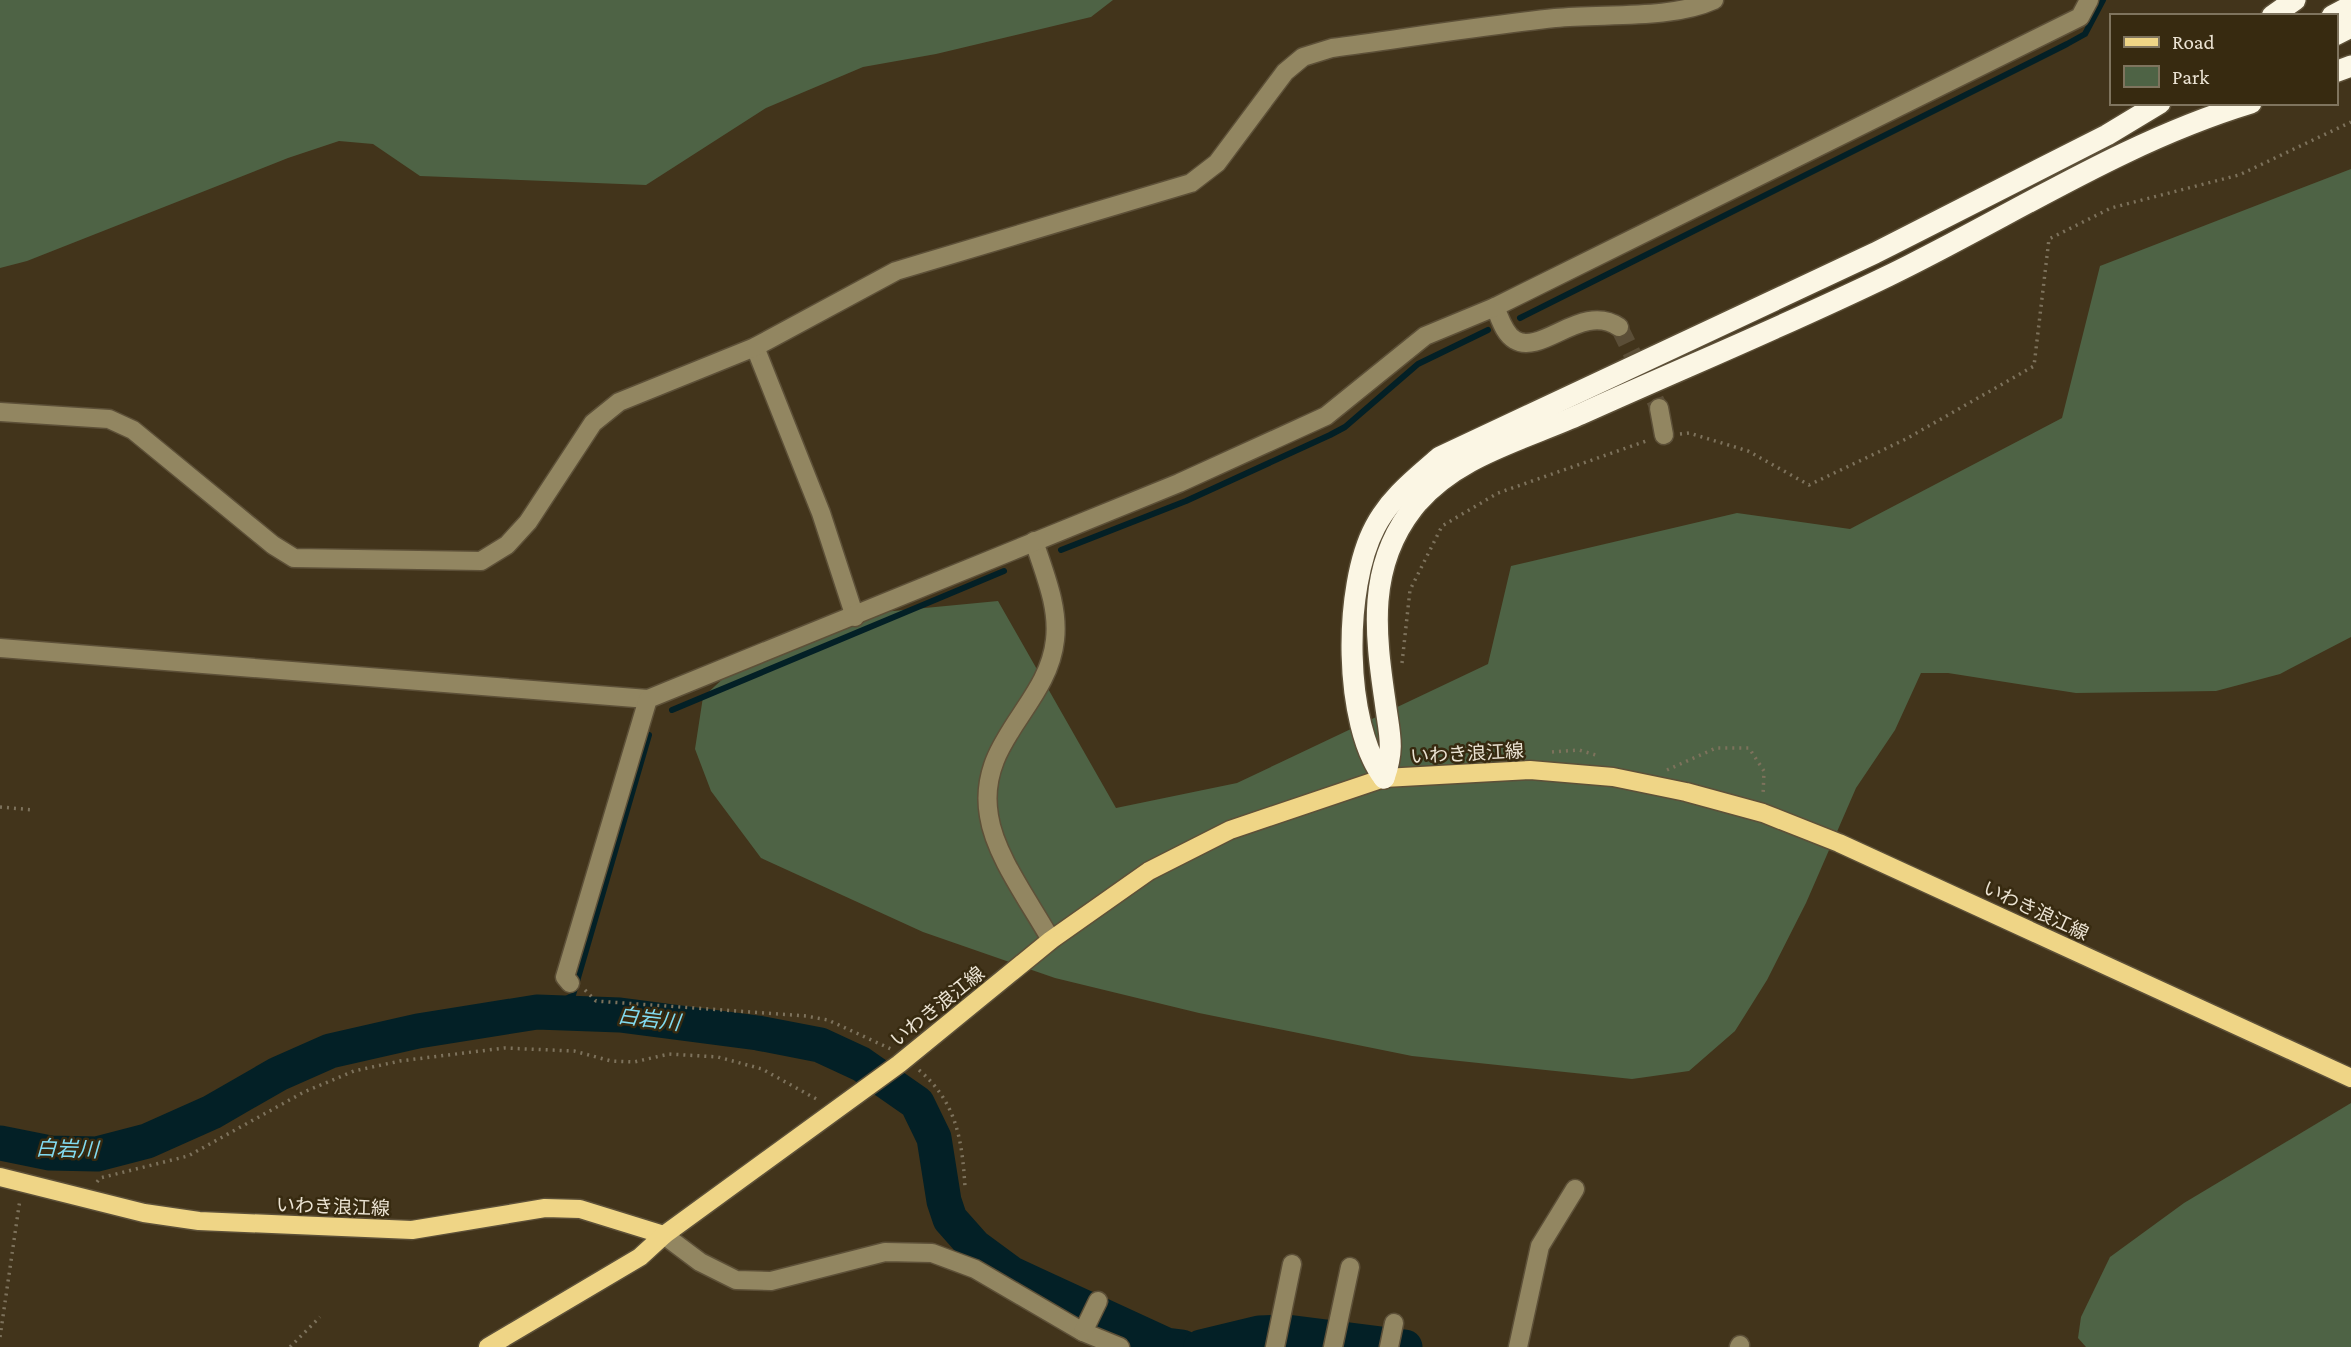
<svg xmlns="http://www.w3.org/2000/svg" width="2351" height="1347" font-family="'Crimson Pro','Noto Sans JP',serif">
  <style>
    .green { fill: #4e6345 }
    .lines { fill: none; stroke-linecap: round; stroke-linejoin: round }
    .stream { stroke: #032026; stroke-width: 6 }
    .river { stroke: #032026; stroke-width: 35 }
    .minor-tunnel { stroke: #5b4e37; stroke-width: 18; stroke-dasharray: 18 9; stroke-linecap: butt }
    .minor-casing { stroke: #5d5038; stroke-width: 21 }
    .major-casing { stroke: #5d5038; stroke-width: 21 }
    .highway-casing { stroke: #5d5038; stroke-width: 24 }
    .path { stroke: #7d725c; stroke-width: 3.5; stroke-dasharray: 2 5; stroke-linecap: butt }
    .minor { stroke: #928661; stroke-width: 18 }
    .major { stroke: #efd586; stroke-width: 18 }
    .highway { stroke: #fbf6e4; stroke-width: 21 }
    .labels { text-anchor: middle; stroke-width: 5; stroke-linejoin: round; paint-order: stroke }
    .street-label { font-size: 19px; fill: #ebe3d3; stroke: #372a10 }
    .water-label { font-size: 21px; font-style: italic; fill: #82dbf0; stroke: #372a10 }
  </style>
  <rect width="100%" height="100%" fill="#42341b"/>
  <!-- green -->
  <g class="green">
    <polygon points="0,0 1113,0 1091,17 936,54 863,67 766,108 646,185 420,176 373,144 339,141 288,158 27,261 0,268"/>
    <polygon points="2351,169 2351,637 2280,674 2216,691 2076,693 1948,673 1921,673 1895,730 1856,788 1806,903 1767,980 1735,1031 1689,1071 1632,1079 1412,1056 1199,1013 1055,978 923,932 761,858 711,791 695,749 703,697 749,655 883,612 998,601 1116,808 1237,783 1488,664 1511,566 1737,513 1850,529 2062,418 2100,266"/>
    <polygon points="2351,1103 2351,1347 2086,1347 2078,1338 2081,1317 2110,1257 2184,1203"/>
  </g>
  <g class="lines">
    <!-- stream -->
    <g class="stream">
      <polyline points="1520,318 2067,44 2085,34 2103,0"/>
      <polyline points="1061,550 1186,501 1330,435 1345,427 1418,364 1488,330"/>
      <polyline points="672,710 1004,571"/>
      <polyline points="544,1012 573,995 649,735"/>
    </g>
    <!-- river -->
    <g class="river">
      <polyline points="0,1143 50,1153 97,1154 147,1141 212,1112 278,1074 330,1051 418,1031 537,1012 620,1015 758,1033 820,1045 861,1064 917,1103 934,1138 944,1201 950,1219 974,1246 1012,1274 1166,1345 1182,1347"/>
      <polyline points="1201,1347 1259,1333 1287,1332 1405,1347"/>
    </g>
    <!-- minor-tunnel -->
    <polyline class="minor-tunnel" points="1619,327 1659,408"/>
    <!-- minor casing -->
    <g class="minor-casing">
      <g id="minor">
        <path d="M1495,307c5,11 9,27 20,33 27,16 67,-38 104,-13"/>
        <polyline points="755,347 821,513 855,617"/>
        <polyline points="1659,408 1664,435"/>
        <path d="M0,412l109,7 24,11 140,115 21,13 187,3 26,-16 21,-23 65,-99 26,-21 136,-55 141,-76 295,-88 26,-20 68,-91 18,-15 29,-9c74,-10 149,-22 223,-30 49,-5 115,2 159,-18"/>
        <path d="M1034,541c10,32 25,65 21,99 -7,66 -79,101 -66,176 6,40 42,88 62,124"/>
        <polyline points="0,648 648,699"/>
        <polyline points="570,983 565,977 648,699 1179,483 1326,416 1425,336 1495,307 2080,17 2089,0"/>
        <polyline points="664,1235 700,1262 736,1280 771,1281 885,1252 932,1253 975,1269 1083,1332 1120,1347"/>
        <polyline points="1083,1332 1098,1301"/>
        <polyline points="1275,1347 1292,1264"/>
        <polyline points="1333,1347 1350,1267"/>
        <polyline points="1389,1347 1394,1323"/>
        <polyline points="1518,1347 1540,1246 1575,1189"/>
        <polyline points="1739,1347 1740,1345"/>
      </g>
    </g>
    <!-- major casing -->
    <g class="major-casing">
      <g id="major">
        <polyline points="0,1177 144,1213 199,1221 412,1230 545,1208 580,1209 664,1235"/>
        <polyline points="488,1347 640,1257 664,1235 899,1064 1051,940 1149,871 1230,830 1384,778 1530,770 1613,777 1686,792 1763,813 1839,843 2351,1078"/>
      </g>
    </g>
    <!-- highway casing -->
    <g class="highway-casing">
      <g id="highway">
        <polyline points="2272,16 2295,0"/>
        <polyline points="2332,16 2351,6"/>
        <polyline points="2335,35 2351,27"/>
        <polyline points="2335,72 2351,66"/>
        <path d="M1384,778c11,-31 5,-45 1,-77 -10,-69 -18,-134 28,-193 41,-52 110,-68 168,-94 102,-46 206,-89 307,-138 120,-58 234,-134 363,-173"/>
        <path d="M1384,778c-41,-54 -41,-191 -9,-251 15,-29 41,-49 65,-70l435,-204 232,-118 53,-32"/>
      </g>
    </g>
    <!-- path -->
    <g class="path">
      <polyline points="1680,434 1689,433 1748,451 1809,485 1906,439 2034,366 2049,239 2111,208 2239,175 2351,122"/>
      <polyline points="1402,663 1410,590 1442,526 1498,493 1649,440"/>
      <polyline points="1552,752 1579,750 1599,756"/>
      <polyline points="1667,770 1716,748 1749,748 1764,771 1763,796"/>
      <polyline points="0,807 34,810"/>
      <polyline points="585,990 596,1001 806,1016 828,1020 891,1049"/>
      <path d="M919,1070c38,33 43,70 46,117"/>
      <polyline points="97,1182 100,1178 188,1156 304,1092 354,1071 400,1061 504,1048 574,1051 611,1061 634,1062 669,1054 718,1057 762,1069 820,1101"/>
      <polyline points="0,1337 20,1199"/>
      <polyline points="290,1347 320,1317"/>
    </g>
    <!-- minor -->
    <use href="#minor" class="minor"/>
    <!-- major -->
    <use href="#major" class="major"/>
    <!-- highway -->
    <use href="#highway" class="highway"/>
  </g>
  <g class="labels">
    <!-- street labels -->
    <g class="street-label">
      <text transform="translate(1467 753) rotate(-3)" y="7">いわき浪江線</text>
      <text transform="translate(2036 910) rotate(25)" y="7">いわき浪江線</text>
      <text transform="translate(937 1006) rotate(-39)" y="7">いわき浪江線</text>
      <text transform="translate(333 1206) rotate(2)" y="7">いわき浪江線</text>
    </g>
    <!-- water labels -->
    <g class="water-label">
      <text transform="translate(649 1019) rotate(7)" y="7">白岩川</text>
      <text transform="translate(67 1149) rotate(2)" y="7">白岩川</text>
    </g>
  </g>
  <!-- legend -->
  <rect x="2110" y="14" width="228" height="91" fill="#372a10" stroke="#7f745e" stroke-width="2"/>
  <rect x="2124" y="37" width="35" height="10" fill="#efd586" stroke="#7f745e" stroke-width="2"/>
  <text x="2172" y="49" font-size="21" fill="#ebe3d3">Road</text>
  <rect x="2124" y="66" width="35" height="21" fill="#4e6345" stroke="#7f745e" stroke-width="2"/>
  <text x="2172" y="84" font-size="21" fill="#ebe3d3">Park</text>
</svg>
